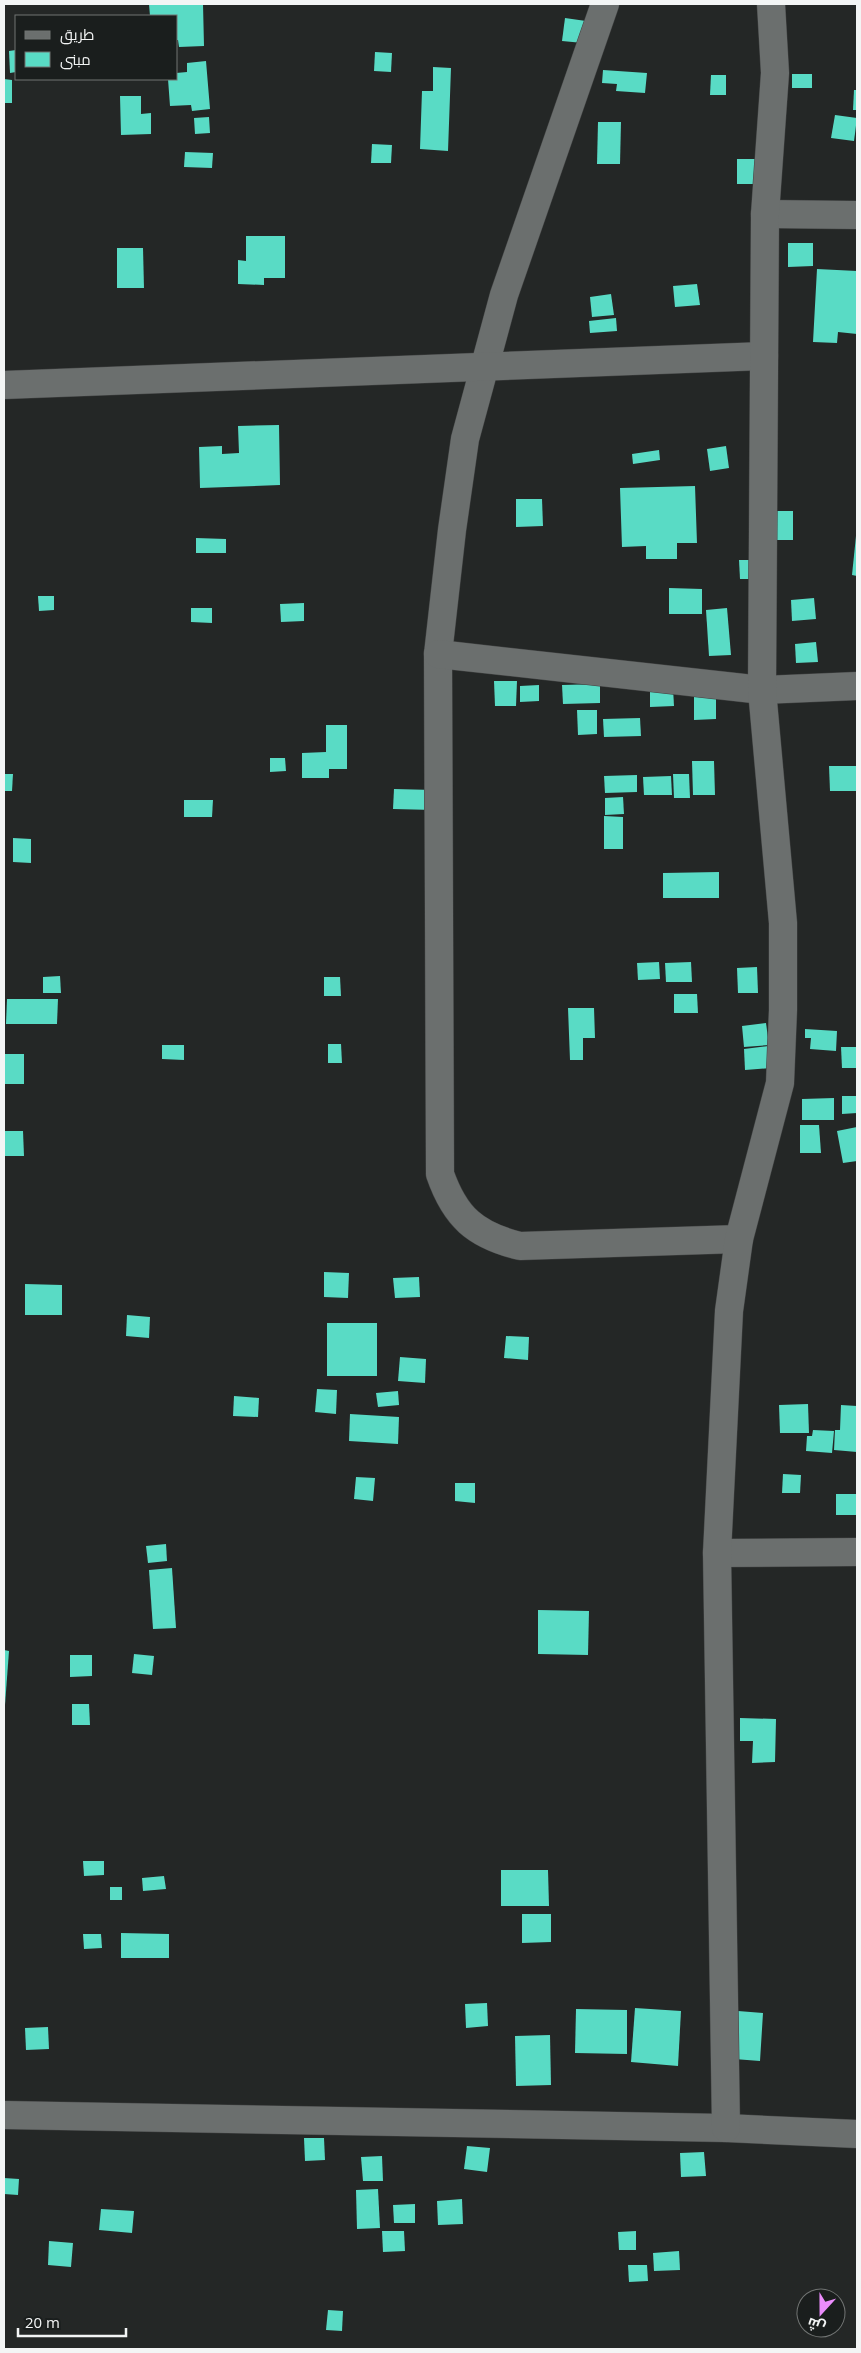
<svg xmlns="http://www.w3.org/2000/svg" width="861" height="2353" font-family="'Open Sans',Cairo,sans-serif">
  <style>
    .building { fill: #59dbc5 }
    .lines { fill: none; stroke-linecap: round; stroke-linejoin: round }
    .street-casing { stroke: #404242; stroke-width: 29 }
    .street { stroke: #6b6f6e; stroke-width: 28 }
  </style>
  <rect width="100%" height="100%" fill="#242726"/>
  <!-- building -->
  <g class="building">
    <polygon points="149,4 203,4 204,46 179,47 178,40 176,40 176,16 150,16"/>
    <polygon points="565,18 586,21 583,43 562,41"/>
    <polygon points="16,50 16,72 10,73 9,51"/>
    <polygon points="375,52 392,53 391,72 374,71"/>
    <polygon points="206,61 210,109 192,111 191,105 170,106 168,79 176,79 176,73 187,72 187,63"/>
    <polygon points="433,67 451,68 448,151 420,149 422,91 433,91"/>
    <polygon points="603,70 647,73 645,93 616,91 617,84 602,83"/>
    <rect x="792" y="74" width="20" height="14"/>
    <polygon points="711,75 726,75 726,95 710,95"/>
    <polygon points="4,79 12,80 12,103 4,103"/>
    <polygon points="854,90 857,90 857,110 853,110"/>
    <polygon points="120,96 141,96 141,114 151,113 151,134 121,135"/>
    <polygon points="835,115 857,118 854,141 831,138"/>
    <polygon points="209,117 210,133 195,134 194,118"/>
    <polygon points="598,122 621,122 620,164 597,164"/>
    <polygon points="372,144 392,145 391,163 371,163"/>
    <polygon points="185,152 213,153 212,168 184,167"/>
    <rect x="737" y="159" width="23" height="25"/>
    <polygon points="246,236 285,236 285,278 264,278 264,285 238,284 238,260 246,261"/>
    <polygon points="788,243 813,243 813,266 788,267"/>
    <polygon points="117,248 143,248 144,288 117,288"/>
    <polygon points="817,269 857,271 857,334 838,332 837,343 813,342"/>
    <polygon points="697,284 700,305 675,307 673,286"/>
    <polygon points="611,294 614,315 592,317 590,297"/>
    <polygon points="616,318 617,331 590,333 589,321"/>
    <polygon points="279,425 280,485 200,488 199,447 222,446 222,454 239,453 238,426"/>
    <polygon points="726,446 729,468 710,471 707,449"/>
    <polygon points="659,450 660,460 633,464 632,454"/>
    <polygon points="695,486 697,543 677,543 677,559 646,559 646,546 622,547 620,488"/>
    <polygon points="516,499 542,499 543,526 516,527"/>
    <rect x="766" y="511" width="27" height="29"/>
    <polygon points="856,536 857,536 857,576 852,575"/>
    <polygon points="196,538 226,539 226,553 196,553"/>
    <polygon points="739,560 759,560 759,579 740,579"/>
    <polygon points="669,588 702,589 702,614 669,614"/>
    <polygon points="38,596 54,596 54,610 39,611"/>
    <polygon points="814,598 816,619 792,621 791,600"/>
    <polygon points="304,603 304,621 281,622 280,604"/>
    <polygon points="191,608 212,608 212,623 191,622"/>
    <polygon points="727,608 731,655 709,656 706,610"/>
    <polygon points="816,642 818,662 796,663 795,644"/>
    <polygon points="494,681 517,681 516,706 495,706"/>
    <polygon points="600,684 600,703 563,704 562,685"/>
    <polygon points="539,685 539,701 520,702 520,686"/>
    <polygon points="694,685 716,686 716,719 694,720"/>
    <polygon points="650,688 673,688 674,706 650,707"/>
    <polygon points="577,710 597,710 597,734 578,735"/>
    <polygon points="640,718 641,736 604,737 603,719"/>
    <polygon points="326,725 347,725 347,769 329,769 329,778 302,778 302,753 326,752"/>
    <polygon points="270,758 285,758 286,771 270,772"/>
    <polygon points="692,761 714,761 715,795 693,795"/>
    <polygon points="829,766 856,766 856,791 830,791"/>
    <polygon points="4,774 13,774 12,791 4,791"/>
    <polygon points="673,774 689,774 690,798 674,798"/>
    <polygon points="637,775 637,792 605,793 604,776"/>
    <polygon points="671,776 672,795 644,795 643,777"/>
    <polygon points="394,789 434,790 434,810 393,809"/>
    <polygon points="623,797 624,814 605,815 605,798"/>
    <polygon points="184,800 213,800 212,817 184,817"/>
    <polygon points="604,816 623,817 623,849 604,849"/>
    <polygon points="13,838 31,839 31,863 13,862"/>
    <polygon points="719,872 719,898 663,898 663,873"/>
    <polygon points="659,962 660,979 638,980 637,963"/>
    <polygon points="691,962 692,982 666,982 665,963"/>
    <polygon points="757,967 758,993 738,993 737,968"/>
    <polygon points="60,976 61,993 43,993 43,977"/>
    <polygon points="324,977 340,977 341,996 324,996"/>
    <polygon points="674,994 697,994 698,1013 674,1013"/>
    <polygon points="7,999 58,999 57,1024 6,1024"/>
    <polygon points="568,1008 594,1008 595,1038 583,1038 583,1060 570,1060"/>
    <polygon points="766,1023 769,1045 744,1047 742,1026"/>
    <polygon points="805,1029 837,1031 836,1051 810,1049 811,1038 805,1038"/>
    <polygon points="328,1044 341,1044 342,1063 328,1063"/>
    <polygon points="162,1045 184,1045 184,1060 162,1059"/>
    <polygon points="769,1046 771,1068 745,1070 744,1049"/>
    <polygon points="841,1047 857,1047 857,1068 842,1068"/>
    <rect x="4" y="1054" width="20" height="30"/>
    <polygon points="842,1096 857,1096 857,1113 842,1114"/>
    <polygon points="834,1098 834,1120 802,1120 802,1099"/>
    <polygon points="800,1125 819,1125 821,1153 800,1153"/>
    <polygon points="857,1127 857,1161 843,1163 837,1131"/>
    <polygon points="4,1131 23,1131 24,1156 4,1156"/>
    <polygon points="324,1272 349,1273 348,1298 324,1297"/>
    <polygon points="419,1277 420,1297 395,1298 393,1278"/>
    <polygon points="25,1284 62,1285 62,1315 25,1315"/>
    <polygon points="127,1315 150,1317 149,1338 126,1336"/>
    <rect x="327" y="1323" width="50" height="53"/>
    <polygon points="506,1336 529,1337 528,1360 504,1358"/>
    <polygon points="400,1357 426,1359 425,1383 398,1381"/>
    <polygon points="317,1389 337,1390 336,1414 315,1412"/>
    <polygon points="398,1391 399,1405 378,1407 376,1393"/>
    <polygon points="234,1396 259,1398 258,1417 233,1416"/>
    <polygon points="808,1404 809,1433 780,1433 779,1405"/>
    <polygon points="841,1405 857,1406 857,1452 834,1450 835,1430 840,1430"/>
    <polygon points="350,1414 399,1417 398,1444 349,1441"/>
    <polygon points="813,1430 834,1431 832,1453 806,1451 807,1436 812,1436"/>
    <polygon points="783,1474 801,1475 800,1493 782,1493"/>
    <polygon points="356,1477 375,1478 373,1501 354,1499"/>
    <polygon points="455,1483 475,1483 475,1503 455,1501"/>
    <rect x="836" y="1494" width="21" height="21"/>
    <polygon points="166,1544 167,1561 148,1563 146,1546"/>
    <polygon points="172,1568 176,1628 153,1629 149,1570"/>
    <polygon points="538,1610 589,1611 588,1655 538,1654"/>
    <polygon points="4,1650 9,1651 5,1705 4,1705"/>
    <polygon points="134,1654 154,1656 152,1675 132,1673"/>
    <polygon points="70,1655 92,1655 92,1676 70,1677"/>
    <polygon points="72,1704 89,1704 90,1725 72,1725"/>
    <polygon points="740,1718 776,1719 775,1762 752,1763 753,1741 740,1741"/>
    <polygon points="83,1861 104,1861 104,1875 84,1876"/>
    <polygon points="501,1870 548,1870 549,1906 501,1906"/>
    <polygon points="164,1876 166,1889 143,1891 142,1878"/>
    <rect x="110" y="1887" width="12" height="13"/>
    <polygon points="522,1914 551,1914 551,1942 522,1943"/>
    <polygon points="121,1933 169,1934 169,1958 121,1958"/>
    <polygon points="83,1934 101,1934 102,1948 84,1949"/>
    <polygon points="487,2003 488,2026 466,2028 465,2004"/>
    <polygon points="635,2008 681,2011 678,2066 631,2062"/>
    <polygon points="576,2009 627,2010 627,2054 575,2053"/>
    <polygon points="738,2011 763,2013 760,2061 734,2059"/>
    <polygon points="48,2027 49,2049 26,2050 25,2028"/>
    <polygon points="550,2035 551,2085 516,2086 515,2036"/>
    <polygon points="304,2138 324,2138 325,2160 305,2161"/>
    <polygon points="467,2146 490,2148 487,2172 464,2169"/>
    <polygon points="704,2152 706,2176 681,2177 680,2153"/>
    <polygon points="382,2156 383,2181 363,2181 361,2157"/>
    <polygon points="4,2178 19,2179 18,2195 4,2194"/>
    <polygon points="378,2189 380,2228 357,2229 356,2190"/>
    <polygon points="462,2199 463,2224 438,2225 437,2201"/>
    <polygon points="415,2204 415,2223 394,2223 393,2205"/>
    <polygon points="101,2209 134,2211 132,2233 99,2230"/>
    <polygon points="382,2231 404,2231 405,2251 383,2252"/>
    <polygon points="636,2231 636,2250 619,2250 618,2232"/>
    <polygon points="49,2241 73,2243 71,2267 48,2265"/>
    <polygon points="679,2251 680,2270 654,2271 653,2253"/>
    <polygon points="628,2265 647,2265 648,2281 629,2282"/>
    <polygon points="328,2310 343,2311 342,2331 326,2330"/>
  </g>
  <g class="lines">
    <!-- street casing -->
    <g class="street-casing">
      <g id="street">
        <path d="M605,4l-101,291 -39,144 -13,91 -14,124 2,520c15,43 35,61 80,72l219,-7"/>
        <polyline points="765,214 857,215"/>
        <polyline points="4,385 764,356"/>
        <polyline points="438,654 762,690 857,686"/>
        <polyline points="717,1553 857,1552"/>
        <polyline points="4,2115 726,2128 857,2134"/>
        <polyline points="726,2128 717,1553 729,1311 739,1239 780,1083 783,1010 783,923 762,690 765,214 775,73 771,4"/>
      </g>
    </g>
    <!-- street -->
    <use href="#street" class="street"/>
  </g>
  <!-- border -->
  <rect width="861" height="2353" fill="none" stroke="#f3f5f5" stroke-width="10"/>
  <!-- legend -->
  <rect x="15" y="15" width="162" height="65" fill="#1a1e1d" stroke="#717473"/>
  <rect x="25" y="31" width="25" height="8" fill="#6b6f6e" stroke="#717473"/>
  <text x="60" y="40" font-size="15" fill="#f3f5f5">طريق</text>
  <rect x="25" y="52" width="25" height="15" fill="#59dbc5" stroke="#717473"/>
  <text x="60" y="65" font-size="15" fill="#f3f5f5">مبنى</text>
  <!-- north arrow -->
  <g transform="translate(821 2313) rotate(201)"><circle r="24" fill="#1a1e1d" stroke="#717473"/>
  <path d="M0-4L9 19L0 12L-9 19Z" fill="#eb8dfc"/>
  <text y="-8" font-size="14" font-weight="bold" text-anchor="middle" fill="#f3f5f5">ش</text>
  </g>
  <!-- scale -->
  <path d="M18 2328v8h108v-8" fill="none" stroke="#f3f5f5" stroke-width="2.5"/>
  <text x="25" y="2328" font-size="15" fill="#f3f5f5" stroke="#1a1e1d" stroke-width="4" paint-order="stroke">20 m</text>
</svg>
